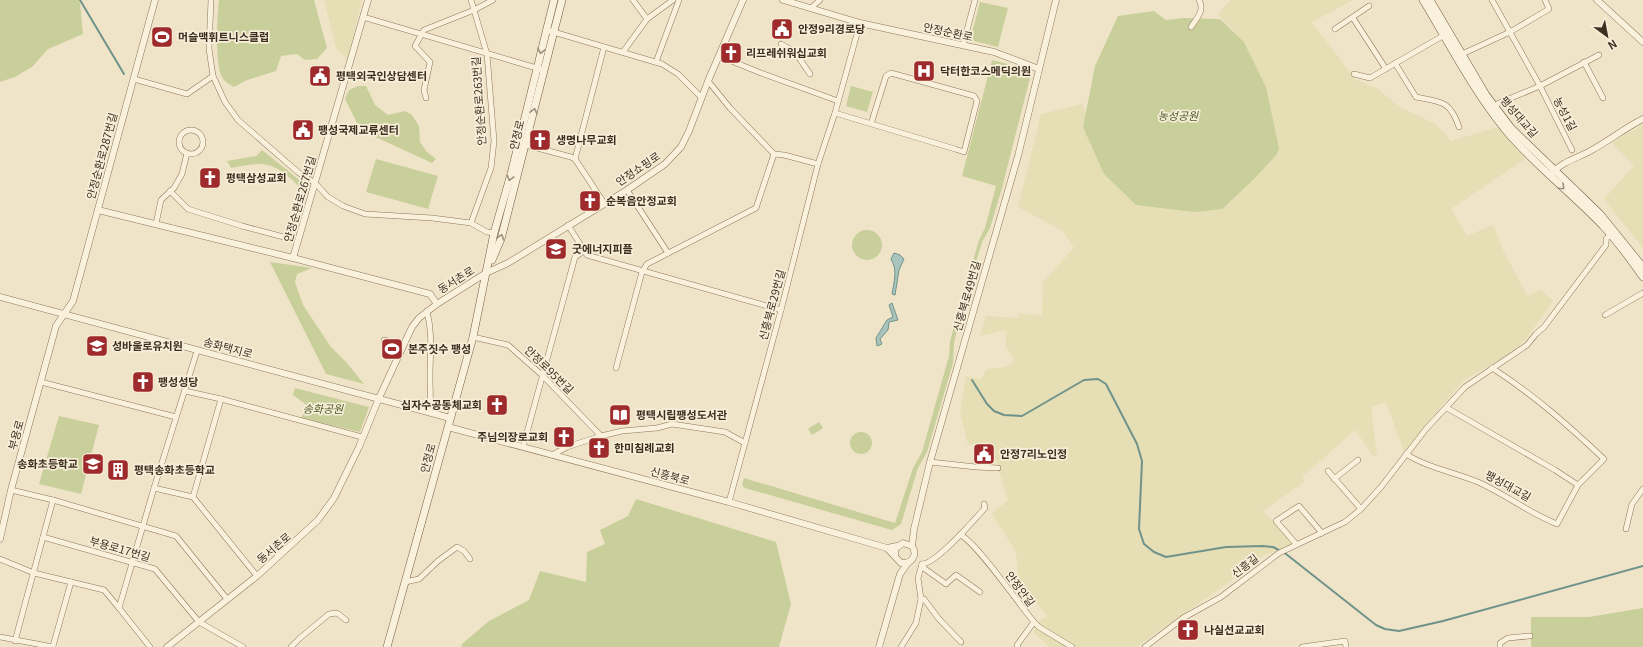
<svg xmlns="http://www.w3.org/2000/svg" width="1643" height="647" font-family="Georgia,'Noto Sans KR',serif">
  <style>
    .farmland { fill: #e6deb5 }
    .green { fill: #c9cf9b }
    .water { fill: #a9c4bc; stroke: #6f938a }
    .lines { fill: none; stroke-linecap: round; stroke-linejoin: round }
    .stream { stroke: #6f938a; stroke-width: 2 }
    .minor-casing { stroke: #8d765c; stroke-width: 6 }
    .tertiary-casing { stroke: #8d765c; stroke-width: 7 }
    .secondary-casing { stroke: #6f573f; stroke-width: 8 }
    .minor { stroke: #faf1dc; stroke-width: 5 }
    .tertiary { stroke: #faf1dc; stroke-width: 6 }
    .secondary { stroke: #faf1dc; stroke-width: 7 }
    .oneway { stroke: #9c907e }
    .labels { text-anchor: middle; stroke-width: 3.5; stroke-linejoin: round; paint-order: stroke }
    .poi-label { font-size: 11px; font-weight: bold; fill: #3d2e20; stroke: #f7eed8; text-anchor: start }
    .street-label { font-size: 11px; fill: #3d2e20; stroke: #f7eed8 }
    .park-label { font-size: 11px; font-style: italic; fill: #4d5a26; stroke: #f7eed8 }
  </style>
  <rect width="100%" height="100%" fill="#f0e4c8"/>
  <!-- farmland -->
  <g class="farmland">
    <polygon points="324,0 362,0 348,59 336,48"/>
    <polygon points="1230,0 1353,0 1312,22 1355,79 1378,89 1400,107 1437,125 1451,141 1498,127 1525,159 1451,209 1467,236 1493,225 1503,250 1528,297 1540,289 1553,301 1526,339 1510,354 1464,380 1426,424 1404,452 1386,402 1371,407 1377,455 1374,457 1355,430 1303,476 1304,482 1263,511 1293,544 1263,556 1225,585 1136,647 1049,647 1034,633 1035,624 1047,616 1019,583 1016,552 992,514 1008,500 990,442 968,445 960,412 966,376 981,379 987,369 1005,367 1015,361 1006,347 1006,330 980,336 986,316 1018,318 1018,313 1042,316 1043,282 1074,248 1063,231 1018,207 1041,114 1082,104 1086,113 1083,128 1279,148 1266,87 1244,42 1218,15"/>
    <polygon points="1643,125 1643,248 1604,199 1634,166 1611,142"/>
  </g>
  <!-- green -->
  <g class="green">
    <polygon points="0,0 79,0 80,3 83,34 48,49 32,67 15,77 0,82"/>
    <path d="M219,0h95l13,48 -10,11 -12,1 -8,-6 -16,2 -5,15 -29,9 -13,7c-3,-2 -8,-4 -10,-7 -10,-10 -7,-66 -5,-80z"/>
    <polygon points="980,2 1008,8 998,47 970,40"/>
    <polygon points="1154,11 1166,20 1183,18 1220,19 1244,42 1266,87 1279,148 1277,154 1254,179 1222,209 1194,212 1136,205 1104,174 1083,127 1095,66 1118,16"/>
    <polygon points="992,60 1027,69 1031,74 1002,188 990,228 982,242 972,276 969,275 979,240 985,228 996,186 962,176"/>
    <polygon points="358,86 366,86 375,105 388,115 405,111 412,115 419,126 420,142 427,152 436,159 432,163 369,134 357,123 345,99 349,90"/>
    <polygon points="851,86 873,92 867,112 846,106"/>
    <path d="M262,150l46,37v8c-12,-11 -28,-30 -46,-31 -10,0 -21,2 -31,4l-4,-7 29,-5z"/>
    <polygon points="376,159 438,176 428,209 366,192"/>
    <circle cx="867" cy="245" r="15"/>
    <polygon points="270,262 312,268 297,274 295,282 303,305 331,347 347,363 364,384 326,374"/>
    <polygon points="964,291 968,292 954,342 953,363 927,452 918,468 901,524 892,530 745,488 742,485 744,478 895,523 913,468 922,452 949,356 950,341"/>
    <polygon points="295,388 369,407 360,432 301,418 308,406 293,395"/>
    <polygon points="59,416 99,425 81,494 39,484"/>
    <polygon points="819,422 823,428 812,435 808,429"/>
    <circle cx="861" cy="443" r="11"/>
    <polygon points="636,499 776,542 791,604 779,647 461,647 462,644 489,621 529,600 540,571 586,582 587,552 605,544 600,530 628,516"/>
    <polygon points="1643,608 1643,647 1531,647 1531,617 1589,617"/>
  </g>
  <!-- water -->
  <g class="water">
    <path d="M894,253l6,2 4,4 -5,11 -4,25 -3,-1c2,-13 6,-23 -1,-35z"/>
    <polygon points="892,303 898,320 889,322 888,330 880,339 882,344 877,346 876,338 887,320 893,317 889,305"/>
  </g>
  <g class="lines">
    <!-- stream -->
    <g class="stream">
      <polyline points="80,0 124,74"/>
      <polyline points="972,380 987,404 994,411 1004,415 1022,416 1084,380 1098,379 1106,384 1137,444 1142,461 1139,529 1144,544 1154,552 1166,557 1226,547 1263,546 1273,547 1286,554 1376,625 1385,629 1399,631 1443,621 1643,566"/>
    </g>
    <!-- minor casing -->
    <g class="minor-casing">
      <g id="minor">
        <polyline points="211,0 209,49 213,76 225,102 238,120 299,173 315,183 328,197 343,206 365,214 432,218 471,223"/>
        <polyline points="471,0 487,54 494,141 491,168 471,223 487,232 494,233"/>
        <polyline points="633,0 647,19"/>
        <polyline points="1492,0 1540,86 1572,150"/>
        <polyline points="811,8 820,0"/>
        <polyline points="363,17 540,69"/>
        <polyline points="1353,18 1386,69"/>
        <path d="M1191,27c6,-9 14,-17 8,-27"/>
        <polyline points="1335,29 1369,6"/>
        <polyline points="550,31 662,64 678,74 702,98"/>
        <polyline points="781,44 795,52 810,74"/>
        <polyline points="963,45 975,0"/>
        <polyline points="623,52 647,19 673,0"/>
        <polyline points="1460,55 1510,32 1549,9 1545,0"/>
        <polyline points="719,56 761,73 838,101"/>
        <polyline points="656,62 679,0"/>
        <polyline points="1584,62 1603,98"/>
        <path d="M1395,63l21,34c25,5 34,3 43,30"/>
        <polyline points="1354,74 1370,78 1446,34"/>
        <polyline points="134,79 187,94 213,76"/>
        <polyline points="708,81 730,108 774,154"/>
        <polyline points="426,98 424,90 430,62 415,46 424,30 474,10 493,0"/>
        <polyline points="1493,108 1499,103 1540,86 1599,55"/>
        <polyline points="835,113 955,149 964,152 977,101 974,96 891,73 886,76 871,124"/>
        <circle cx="191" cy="142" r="12"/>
        <polyline points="522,144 571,157 575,159"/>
        <polyline points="774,154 784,155 818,164"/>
        <polyline points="627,190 668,253"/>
        <polyline points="170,191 188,209 242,226 291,239"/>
        <polyline points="604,203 575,159 604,47"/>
        <polyline points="156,224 161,200 174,188 182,174 187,153"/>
        <polyline points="568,225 587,255 781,310"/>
        <path d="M427,311c6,25 3,42 3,66 0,12 1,23 0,35"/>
        <polyline points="1605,315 1643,293"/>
        <polyline points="473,337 508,345 542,375 601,436"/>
        <polyline points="384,340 403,345"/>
        <polyline points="616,368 642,272 647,264 756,208 774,154"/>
        <polyline points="41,382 176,417"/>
        <polyline points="185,391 221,399 362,437"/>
        <polyline points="221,399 193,497 257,576"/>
        <polyline points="1447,408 1555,470 1578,485"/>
        <polyline points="523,447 575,257 584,251"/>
        <path d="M1406,454c22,14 48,18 72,28 27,12 51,31 79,42l21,-39 26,-26c-35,-33 -71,-65 -112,-91"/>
        <polyline points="552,455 567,447 601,436 622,431 657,428 672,424 725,432 745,443"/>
        <polyline points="930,462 976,467 998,468"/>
        <polyline points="1328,471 1361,509"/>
        <polyline points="1334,479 1358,460"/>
        <polyline points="154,488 193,497"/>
        <polyline points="11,490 53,500 43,537 155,569 199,622 243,647"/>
        <polyline points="53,500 176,536 227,599"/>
        <polyline points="729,502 781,310 818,164 835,113 860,23"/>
        <polyline points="1626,529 1632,504 1643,489"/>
        <path d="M960,535c14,4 61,72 74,87l5,5 33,20"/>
        <polyline points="1296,544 1276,521 1299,506 1322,533"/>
        <polyline points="0,559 34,573 104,590 119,608 154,488 197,351"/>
        <polyline points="922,564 925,569 946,584 956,575 980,592"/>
        <polyline points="405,582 419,579 438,561 457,547 464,551 470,559"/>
        <polyline points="921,599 924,599 939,619 961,642"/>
        <polyline points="119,608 150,647"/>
        <polyline points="0,637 53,647"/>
        <polyline points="15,641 43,537"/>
        <polyline points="53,646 71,582"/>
        <polyline points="291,647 300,638 329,614 337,613 346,620"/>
        <path d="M901,647l15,-24 5,-24 -3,-21 4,-14c14,0 52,-44 63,-56l-1,-4"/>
        <polyline points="1018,647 1017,645 1034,622"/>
        <polyline points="1145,647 1183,618 1221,597 1279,553 1345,522 1361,509 1381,487 1426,429 1465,387 1527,345 1536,334 1544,327 1606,245 1606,239 1612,233"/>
        <polyline points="1302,647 1345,641 1346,647"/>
        <polyline points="1500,647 1500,643 1508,638 1530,636"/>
      </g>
    </g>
    <!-- tertiary casing -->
    <g class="tertiary-casing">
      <g id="tertiary">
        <polyline points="783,0 860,23 994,52 1039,69"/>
        <polyline points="1597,0 1643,42"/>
        <path d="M1552,173c11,-12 26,-15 40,-23 18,-10 33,-22 51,-31"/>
        <polyline points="98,210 293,258 430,294 437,304"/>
        <polyline points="293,258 368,0"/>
        <polyline points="0,297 450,418"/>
        <polyline points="448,427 729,502 887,548 897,546"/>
        <polyline points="0,539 11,490 56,326 73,301 155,0"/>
        <polyline points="912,546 914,529 930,462 1018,156 1056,0"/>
        <path d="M887,548l14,15c11,1 17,-8 11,-17l-9,-3 -8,6v7"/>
        <polyline points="167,647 257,576 318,520 334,498 359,447 379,398 412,327 419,318 437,304 486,273 508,263 627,190 665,164 681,147 689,131 708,81 743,0"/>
        <polyline points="879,647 900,574 908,563"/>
      </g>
    </g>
    <!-- secondary casing -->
    <g class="secondary-casing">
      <g id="secondary">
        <path d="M1423,0c27,45 51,92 85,133 29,34 65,61 96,94 14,15 27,33 39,50"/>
        <polyline points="1430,0 1486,95 1511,128 1600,214 1643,267"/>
        <polyline points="492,260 501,239 562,0"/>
        <polyline points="387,647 473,337 494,233 511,174 554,0"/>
      </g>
    </g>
    <!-- minor -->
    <use href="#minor" class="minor"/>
    <!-- tertiary -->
    <use href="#tertiary" class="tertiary"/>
    <!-- secondary -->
    <use href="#secondary" class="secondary"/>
  </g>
  <!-- one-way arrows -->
  <defs><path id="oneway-chevron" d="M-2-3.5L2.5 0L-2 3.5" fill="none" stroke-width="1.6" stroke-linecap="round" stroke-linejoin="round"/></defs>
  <g class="oneway">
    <use href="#oneway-chevron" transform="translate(541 51) rotate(102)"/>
    <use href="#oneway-chevron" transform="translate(534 111) rotate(-76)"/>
    <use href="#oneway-chevron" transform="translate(510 178) rotate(105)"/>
    <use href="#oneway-chevron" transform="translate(1562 187) rotate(43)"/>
    <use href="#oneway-chevron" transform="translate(501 237) rotate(-72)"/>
  </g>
  <!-- icons -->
  <defs>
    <g id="civic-square" transform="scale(1.15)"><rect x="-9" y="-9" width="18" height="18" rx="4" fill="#9e2a2b" stroke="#f7eed8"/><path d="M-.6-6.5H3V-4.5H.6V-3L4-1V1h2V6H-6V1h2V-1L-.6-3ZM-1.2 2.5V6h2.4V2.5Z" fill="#fff"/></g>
    <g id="stadium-square" transform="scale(1.15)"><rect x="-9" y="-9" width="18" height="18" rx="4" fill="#9e2a2b" stroke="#f7eed8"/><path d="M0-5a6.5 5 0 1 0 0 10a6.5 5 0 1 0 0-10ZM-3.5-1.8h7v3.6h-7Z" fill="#fff"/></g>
    <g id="church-square" transform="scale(1.15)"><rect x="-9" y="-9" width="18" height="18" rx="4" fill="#9e2a2b" stroke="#f7eed8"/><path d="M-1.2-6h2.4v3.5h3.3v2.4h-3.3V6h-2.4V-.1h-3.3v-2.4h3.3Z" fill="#fff"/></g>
    <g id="hospital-square" transform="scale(1.15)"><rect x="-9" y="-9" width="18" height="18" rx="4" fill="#9e2a2b" stroke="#f7eed8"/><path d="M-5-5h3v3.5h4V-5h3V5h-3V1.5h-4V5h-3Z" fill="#fff"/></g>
    <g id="school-square" transform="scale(1.15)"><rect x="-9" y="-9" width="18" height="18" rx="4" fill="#9e2a2b" stroke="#f7eed8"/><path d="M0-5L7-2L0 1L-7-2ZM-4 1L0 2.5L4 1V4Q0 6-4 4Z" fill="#fff"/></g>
    <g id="library-square" transform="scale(1.15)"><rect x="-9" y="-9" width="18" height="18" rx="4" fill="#9e2a2b" stroke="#f7eed8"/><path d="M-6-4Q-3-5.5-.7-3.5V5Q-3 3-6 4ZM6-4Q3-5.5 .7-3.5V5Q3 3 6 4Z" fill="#fff"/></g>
    <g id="building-square" transform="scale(1.15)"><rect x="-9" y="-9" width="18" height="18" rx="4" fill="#9e2a2b" stroke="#f7eed8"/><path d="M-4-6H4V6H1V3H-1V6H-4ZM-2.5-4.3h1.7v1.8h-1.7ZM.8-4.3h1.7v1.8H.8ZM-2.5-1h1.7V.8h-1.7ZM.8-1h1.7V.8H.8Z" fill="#fff"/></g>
  </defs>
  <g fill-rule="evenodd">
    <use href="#civic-square" x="782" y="29"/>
    <use href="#stadium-square" x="162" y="37"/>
    <use href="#church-square" x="731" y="53"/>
    <use href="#hospital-square" x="924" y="71"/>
    <use href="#civic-square" x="320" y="76"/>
    <use href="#civic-square" x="303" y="130"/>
    <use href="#church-square" x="540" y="140"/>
    <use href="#church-square" x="210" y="178"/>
    <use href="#church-square" x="590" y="201"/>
    <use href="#school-square" x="556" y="249"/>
    <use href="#school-square" x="97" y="346"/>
    <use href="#stadium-square" x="392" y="349"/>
    <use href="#church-square" x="143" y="382"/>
    <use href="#church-square" x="497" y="405"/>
    <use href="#library-square" x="620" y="415"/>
    <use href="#church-square" x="564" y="437"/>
    <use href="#church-square" x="599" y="448"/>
    <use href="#civic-square" x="984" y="454"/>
    <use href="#school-square" x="93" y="464"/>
    <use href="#building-square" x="118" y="470"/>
    <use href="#church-square" x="1188" y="630"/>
  </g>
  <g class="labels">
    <!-- poi labels -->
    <g class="poi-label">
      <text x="798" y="33">안정9리경로당</text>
      <text x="178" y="41">머슬맥휘트니스클럽</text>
      <text x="746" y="57">리프레쉬워십교회</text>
      <text x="940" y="75">닥터한코스메딕의원</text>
      <text x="336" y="80">평택외국인상담센터</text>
      <text x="318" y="134">팽성국제교류센터</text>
      <text x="556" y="144">생명나무교회</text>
      <text x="226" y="182">평택삼성교회</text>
      <text x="606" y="205">순복음안정교회</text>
      <text x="572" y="253">굿에너지피플</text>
      <text x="112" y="350">성바울로유치원</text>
      <text x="408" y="353">본주짓수 팽성</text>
      <text x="158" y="386">팽성성당</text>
      <text x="482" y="409" text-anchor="end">십자수공동체교회</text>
      <text x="636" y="419">평택시립팽성도서관</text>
      <text x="548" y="441" text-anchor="end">주님의장로교회</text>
      <text x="614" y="452">한미침례교회</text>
      <text x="1000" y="458">안정7리노인정</text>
      <text x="78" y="468" text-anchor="end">송화초등학교</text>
      <text x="134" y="474">평택송화초등학교</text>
      <text x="1204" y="634">나실선교교회</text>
    </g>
    <!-- street labels -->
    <g class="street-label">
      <text transform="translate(948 32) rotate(12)" y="4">안정순환로</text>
      <text transform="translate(479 101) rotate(-94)" y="4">안정순환로263번길</text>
      <text transform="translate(1565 114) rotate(62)" y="4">농성1길</text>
      <text transform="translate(1519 117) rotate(49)" y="4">팽성대교길</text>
      <text transform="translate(517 135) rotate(-76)" y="4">안정로</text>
      <text transform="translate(102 156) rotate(-75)" y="4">안정순환로287번길</text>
      <text transform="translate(638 169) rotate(-34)" y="4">안정쇼핑로</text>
      <text transform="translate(300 199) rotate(-74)" y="4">안정순환로267번길</text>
      <text transform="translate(456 280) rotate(-32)" y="4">동서촌로</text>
      <text transform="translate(967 296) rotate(-74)" y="4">신흥북로49번길</text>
      <text transform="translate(772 305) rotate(-75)" y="4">신흥북로29번길</text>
      <text transform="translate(228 348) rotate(15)" y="4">송화택지로</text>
      <text transform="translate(549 370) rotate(44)" y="4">안정로95번길</text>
      <text transform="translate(16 435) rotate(-74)" y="4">부용로</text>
      <text transform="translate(428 458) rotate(-75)" y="4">안정로</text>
      <text transform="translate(670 476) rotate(15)" y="4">신흥북로</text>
      <text transform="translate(1508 486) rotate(29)" y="4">팽성대교길</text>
      <text transform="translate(274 548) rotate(-41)" y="4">동서촌로</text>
      <text transform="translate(120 549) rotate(16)" y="4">부용로17번길</text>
      <text transform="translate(1245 566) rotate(-38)" y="4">신흥길</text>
      <text transform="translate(1020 589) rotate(53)" y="4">안정안길</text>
    </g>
    <!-- park labels -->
    <g class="park-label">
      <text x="1178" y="120">농성공원</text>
      <text x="323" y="413">송화공원</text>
    </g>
  </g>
  <!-- north arrow -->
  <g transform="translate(1607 36) rotate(148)" stroke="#f7eed8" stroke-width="3" paint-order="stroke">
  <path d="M0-3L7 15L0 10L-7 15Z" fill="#3d2e20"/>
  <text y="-6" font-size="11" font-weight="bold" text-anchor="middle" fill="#3d2e20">N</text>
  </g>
</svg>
